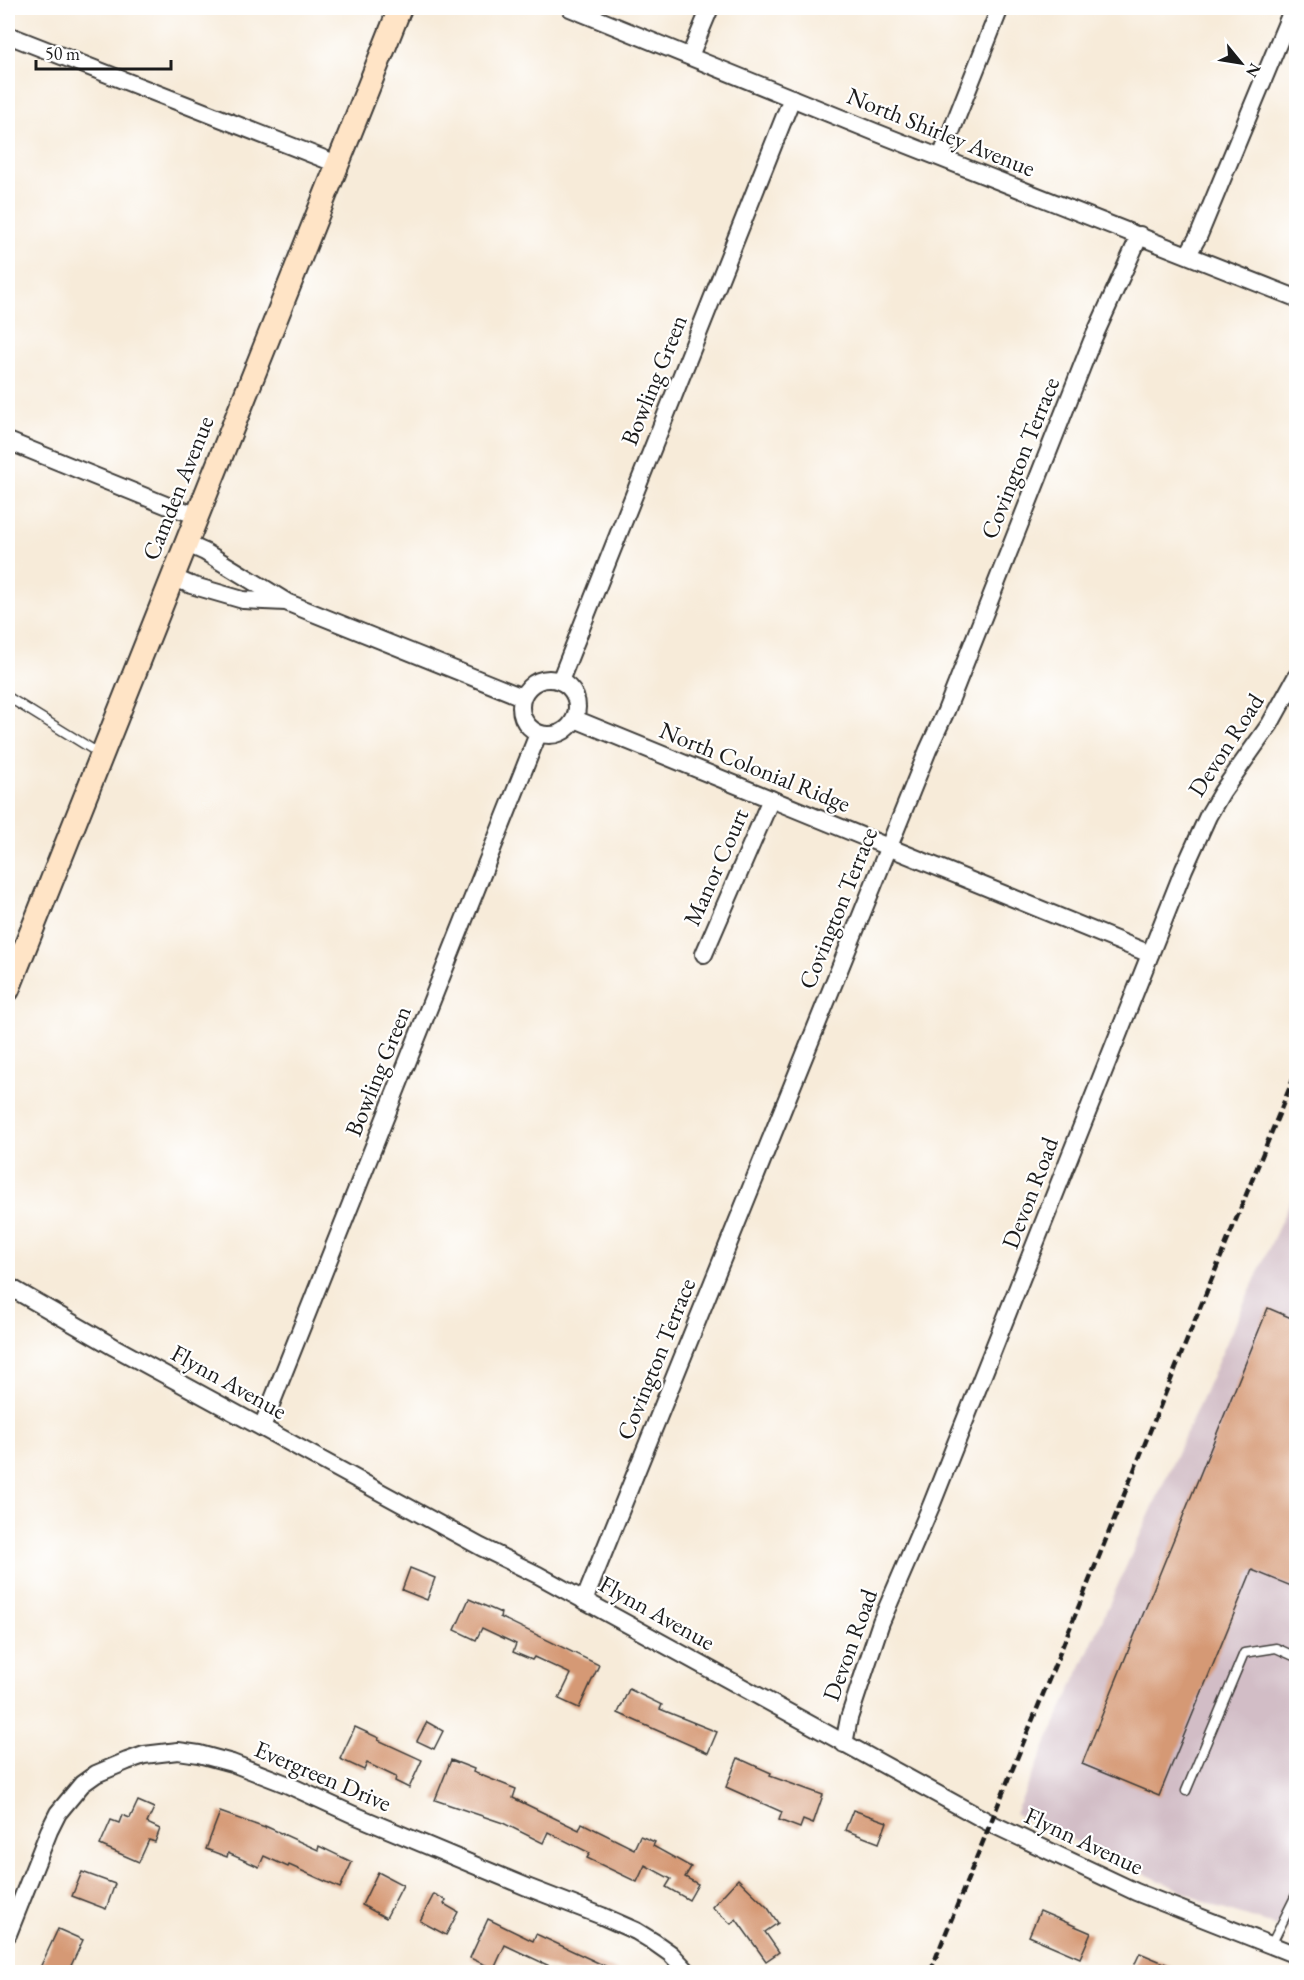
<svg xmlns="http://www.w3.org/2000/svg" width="1304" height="1980" font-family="'EB Garamond',serif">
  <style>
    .industrial { fill: #d2bdc6 }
    .building { fill: #d59974 }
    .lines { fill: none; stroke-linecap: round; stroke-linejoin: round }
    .lane-casing { stroke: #3d3b38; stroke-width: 11 }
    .street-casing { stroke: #3d3b38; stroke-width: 20 }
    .secondary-casing { stroke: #3d3b38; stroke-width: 26 }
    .lane { stroke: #fff; stroke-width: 8 }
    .street { stroke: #fff; stroke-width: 16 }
    .secondary { stroke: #ffe4c6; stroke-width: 22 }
    .rail { stroke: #1c1c1c; stroke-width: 4.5; stroke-dasharray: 9 4.5; stroke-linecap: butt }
    .labels { text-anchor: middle; stroke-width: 4.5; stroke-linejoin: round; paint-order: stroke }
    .street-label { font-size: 24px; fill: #1c1c1c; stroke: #fff }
  </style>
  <rect width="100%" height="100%" fill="#fff"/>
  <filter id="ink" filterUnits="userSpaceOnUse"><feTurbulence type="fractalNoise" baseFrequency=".0167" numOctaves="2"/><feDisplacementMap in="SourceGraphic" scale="12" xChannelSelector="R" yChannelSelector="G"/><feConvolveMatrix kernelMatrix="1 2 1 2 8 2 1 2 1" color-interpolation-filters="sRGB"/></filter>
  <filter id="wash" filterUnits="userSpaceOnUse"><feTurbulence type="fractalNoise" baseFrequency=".008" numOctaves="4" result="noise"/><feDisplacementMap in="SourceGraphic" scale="24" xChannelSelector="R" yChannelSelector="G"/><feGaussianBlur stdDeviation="1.35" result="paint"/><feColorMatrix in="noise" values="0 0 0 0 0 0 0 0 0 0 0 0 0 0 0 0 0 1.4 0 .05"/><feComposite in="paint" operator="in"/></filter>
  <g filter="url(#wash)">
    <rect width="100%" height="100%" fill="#f7ebd9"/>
    <!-- industrial -->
    <polygon class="industrial" points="1296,1188 1296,1932 1219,1908 1015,1814"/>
    <g id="blocks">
      <!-- building -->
      <g class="building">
        <polygon points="1268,1308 1296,1320 1296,1588 1252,1570 1159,1796 1082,1764"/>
        <polygon points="410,1568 435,1578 427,1600 402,1590"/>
        <polygon points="469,1599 501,1613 500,1617 599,1665 579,1708 559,1699 571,1674 534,1657 532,1660 513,1652 516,1644 482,1628 476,1640 455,1630"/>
        <polygon points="629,1689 662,1705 660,1709 717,1732 708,1753 618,1713"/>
        <polygon points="427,1722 443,1731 434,1749 417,1741"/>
        <polygon points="355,1727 379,1738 378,1740 422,1760 409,1788 395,1781 396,1777 367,1763 364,1770 340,1759"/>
        <polygon points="738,1758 771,1773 770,1776 823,1795 813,1824 803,1820 800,1828 779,1820 782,1812 726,1787"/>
        <polygon points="451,1760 474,1769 473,1772 516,1789 513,1798 579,1830 582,1823 634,1849 640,1836 655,1842 653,1846 691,1867 685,1877 698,1884 689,1900 666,1887 671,1879 645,1865 637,1882 587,1858 590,1853 548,1832 543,1843 503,1823 435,1800"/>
        <polygon points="138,1801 154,1808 147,1823 160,1829 155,1842 149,1840 139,1862 100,1845 111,1820 119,1823 122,1815 130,1818"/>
        <polygon points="853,1810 887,1822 879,1843 845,1830"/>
        <polygon points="220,1812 265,1828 265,1826 318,1850 319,1846 352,1862 340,1888 289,1865 288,1867 264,1856 259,1867 228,1853 227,1857 206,1849"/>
        <polygon points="82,1872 115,1884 106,1909 72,1896"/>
        <polygon points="378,1872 403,1885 386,1918 362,1905"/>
        <polygon points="738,1879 768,1908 778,1923 765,1932 779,1952 766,1961 736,1919 731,1924 712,1907"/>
        <polygon points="434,1894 446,1900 444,1904 458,1912 446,1935 420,1921"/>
        <polygon points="1040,1911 1091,1933 1080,1958 1029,1936"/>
        <polygon points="488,1919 533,1941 536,1934 618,1972 562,1972 505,1945 494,1969 470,1958"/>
        <polygon points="58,1929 83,1940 68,1972 38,1972"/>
        <polygon points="1140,1953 1185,1972 1131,1972"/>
      </g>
    </g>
  </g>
  <g filter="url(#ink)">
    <use href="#blocks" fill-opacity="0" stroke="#3d3b38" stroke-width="1.5"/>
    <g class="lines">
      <!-- lane casing -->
      <g class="lane-casing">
        <g id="lane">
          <polyline points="8,697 100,754"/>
          <polyline points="1186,1791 1244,1653 1276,1648 1296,1657"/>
          <polyline points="1271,1945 1296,1895"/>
        </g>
      </g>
      <!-- street casing -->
      <g class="street-casing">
        <g id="street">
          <polyline points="570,8 875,132 1296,298"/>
          <polyline points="8,35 337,164"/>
          <polyline points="690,56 710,8"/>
          <polyline points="941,157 1000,8"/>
          <polyline points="1188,254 1199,235 1293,8"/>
          <polyline points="8,441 168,506 197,515"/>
          <polyline points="185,543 205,552 285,601"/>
          <polyline points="172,577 191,585 243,600 286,602 522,697"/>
          <circle cx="549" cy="707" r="28"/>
          <polyline points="560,681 792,98"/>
          <polyline points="575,719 1150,954"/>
          <polyline points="704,954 771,799"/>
          <polyline points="8,1286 114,1347 481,1547 538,1575 990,1823 1136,1892 1296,1955"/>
          <polyline points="262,1427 538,734"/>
          <polyline points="584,1601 928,750 946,711 1092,341 1140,235"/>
          <polyline points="844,1744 849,1718 881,1622 931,1506 1184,869 1208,816 1222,792 1270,724 1296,677"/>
          <polyline points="8,1934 49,1831 58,1813 82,1784 96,1774 127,1761 144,1755 178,1751 199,1754 232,1763 286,1784 354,1815 527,1887 602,1916 636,1931 654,1942 671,1954 688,1972"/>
        </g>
      </g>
      <!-- secondary casing -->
      <g class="secondary-casing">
        <polyline id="secondary" points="8,990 400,8"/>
      </g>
      <!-- lane -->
      <use href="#lane" class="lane"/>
      <!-- street -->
      <use href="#street" class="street"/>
      <!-- secondary -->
      <use href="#secondary" class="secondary"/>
      <!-- rail -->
      <polyline class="rail" points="930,1972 1296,1072"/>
    </g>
  </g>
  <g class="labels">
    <!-- street labels -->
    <g class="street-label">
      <text transform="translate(941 132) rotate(22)" y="8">North Shirley Avenue</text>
      <text transform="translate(654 380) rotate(-68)" y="8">Bowling Green</text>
      <text transform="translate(1020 458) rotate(-68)" y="8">Covington Terrace</text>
      <text transform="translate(178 488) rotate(-68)" y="8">Camden Avenue</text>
      <text transform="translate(1226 745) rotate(-57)" y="8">Devon Road</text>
      <text transform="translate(755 767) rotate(22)" y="8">North Colonial Ridge</text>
      <text transform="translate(716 867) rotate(-66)" y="8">Manor Court</text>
      <text transform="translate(838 908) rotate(-68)" y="8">Covington Terrace</text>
      <text transform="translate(378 1071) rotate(-68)" y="8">Bowling Green</text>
      <text transform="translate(1030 1193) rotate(-69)" y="8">Devon Road</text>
      <text transform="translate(656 1359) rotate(-68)" y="8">Covington Terrace</text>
      <text transform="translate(229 1382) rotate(29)" y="8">Flynn Avenue</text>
      <text transform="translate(657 1613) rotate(29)" y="8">Flynn Avenue</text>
      <text transform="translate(850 1645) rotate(-70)" y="8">Devon Road</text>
      <text transform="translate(323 1776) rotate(23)" y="8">Evergreen Drive</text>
      <text transform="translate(1084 1841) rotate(25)" y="8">Flynn Avenue</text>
    </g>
  </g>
  <!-- margin -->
  <rect width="1304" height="1980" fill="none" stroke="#fff" stroke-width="30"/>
  <!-- north arrow -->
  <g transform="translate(1241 63) rotate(120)" stroke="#ffffff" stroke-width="4.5" paint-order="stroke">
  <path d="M0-4.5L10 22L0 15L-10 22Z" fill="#1c1c1c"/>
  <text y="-9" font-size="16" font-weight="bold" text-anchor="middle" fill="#1c1c1c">N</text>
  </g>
  <!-- scale -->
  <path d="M36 60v9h135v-9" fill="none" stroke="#1c1c1c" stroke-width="3"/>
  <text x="45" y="60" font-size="18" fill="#1c1c1c" stroke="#ffffff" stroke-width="4.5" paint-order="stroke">50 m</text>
</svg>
